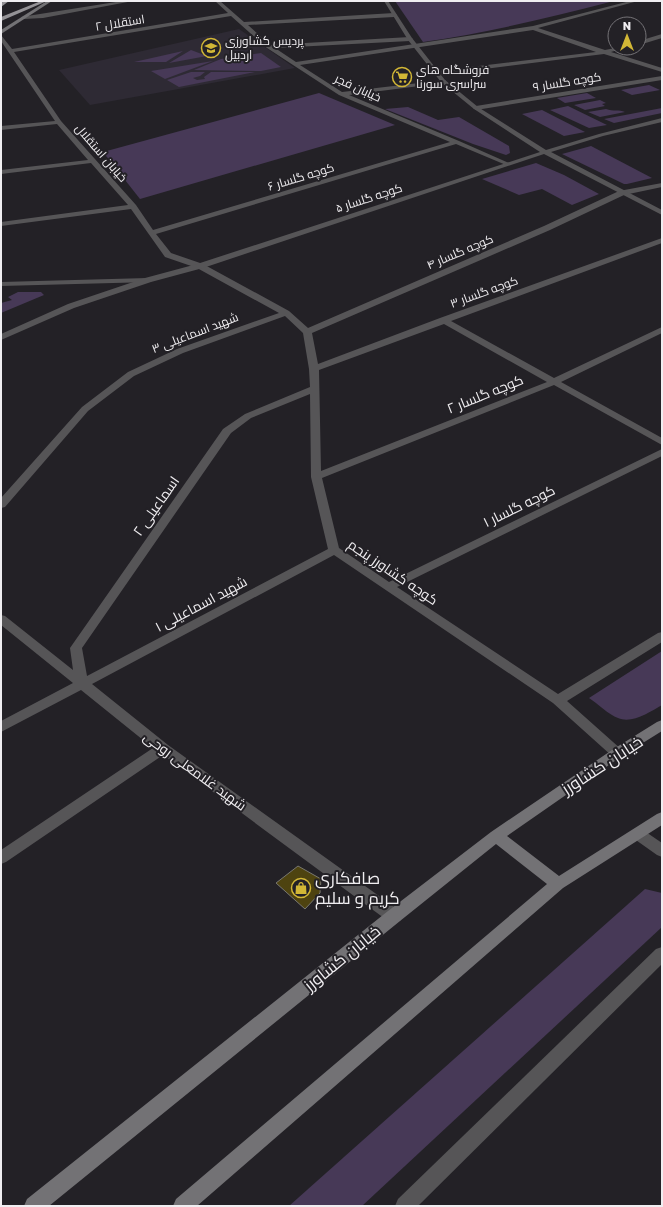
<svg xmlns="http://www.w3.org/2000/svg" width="663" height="1207" font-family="'Golos Text',Cairo,sans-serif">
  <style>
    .built { fill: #2e2a34 }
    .green { fill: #473957 }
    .building { fill: #4e4310; stroke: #787771 }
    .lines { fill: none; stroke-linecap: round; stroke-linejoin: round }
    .minor { fill: #565557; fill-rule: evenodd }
    .tertiary { fill: #565557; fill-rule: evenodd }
    .secondary { fill: #737275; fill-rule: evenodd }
    .trunk { fill: #949296; fill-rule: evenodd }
    .labels { text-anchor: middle; stroke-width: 4; stroke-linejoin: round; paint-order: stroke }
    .far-street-label { font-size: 12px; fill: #f0eef1; stroke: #232126 }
    .far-poi-label { font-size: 12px; fill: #f0eef1; stroke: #232126; text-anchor: start }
    .street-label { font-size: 14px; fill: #f0eef1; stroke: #232126 }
    .near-street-label { font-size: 17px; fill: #f0eef1; stroke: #232126 }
    .near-poi-label { font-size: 17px; fill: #f0eef1; stroke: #232126; text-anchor: start }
  </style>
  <rect width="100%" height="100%" fill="#232126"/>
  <!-- built -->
  <polygon class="built" points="239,29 295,68 90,105 59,70"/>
  <!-- green -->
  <g class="green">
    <path d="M395,1h211l4,1c-62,16 -124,31 -187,40z"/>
    <polygon points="191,50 207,56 169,63"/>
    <polygon points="183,51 166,62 134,62"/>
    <polygon points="261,53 281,67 261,71 194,70 221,59"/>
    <polygon points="213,61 165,79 151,71"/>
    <polygon points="191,72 205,72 200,76 193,78 197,80 205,79 204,77 211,72 255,72 179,87 167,80"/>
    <polygon points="649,85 660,90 632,95 621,90"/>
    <polygon points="319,93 395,125 140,199 103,152"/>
    <polygon points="587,93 596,98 565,103 557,98"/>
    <polygon points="600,100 606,103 602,104 605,106 585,110 574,105"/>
    <polygon points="568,106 607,125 589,128 550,110"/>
    <polygon points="408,107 438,120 459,117 509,146 510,153 506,155 473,144 385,109"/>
    <polygon points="662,108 662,113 614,123 604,119"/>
    <path d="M606,109c7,3 13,0 19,3l-25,5 -12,-5z"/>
    <polygon points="542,110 585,132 564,136 522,114"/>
    <polygon points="591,146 652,178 627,184 624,184 562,154"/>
    <polygon points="536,163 564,175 599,194 572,205 542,189 519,195 482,179"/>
    <polygon points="18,292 41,292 44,295 1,313 1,303 12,300 8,297"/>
    <path d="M662,651v54c-12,7 -30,19 -44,13 -9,-3 -21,-15 -29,-20z"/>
    <polygon points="645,889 662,893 662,927 362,1206 289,1206"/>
  </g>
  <!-- building -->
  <polygon class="building" points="298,866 321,879 320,893 305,909 276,883"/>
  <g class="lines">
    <!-- minor -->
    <g class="minor">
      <polygon points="122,1 133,1 43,18 24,19 21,17"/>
      <path d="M215,1h5l24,21 150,-9 3,2 -3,2 -146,8 22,20 140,-8 3,2 -3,2 -135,7 21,14 237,-36 97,-25h8l-100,27 67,22 10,-2h9l-13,4 51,16v4l-58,-18 -167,21 -3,-2 3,-2 159,-19 -63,-22 -233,35 42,27 103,-12 1,1 -3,2 -94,12 110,46 52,23 -5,1 -50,-21 -300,90 15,19 32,11 86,47 19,17 236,-102 75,-35 43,-8v4l-38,8 -74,35 -238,103 6,31 122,-46 222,-80v5l-211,78 103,57 108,-51v6l-101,49 101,56v7l-108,-60 -232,93 17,70 50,34 273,-133v7l-265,131 161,107 100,-61 4,-1v10l-95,59 55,49 2,3 -2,3 -5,2 -5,-2 -59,-53 -219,-148 -242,129 76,61 232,166 2,5 -2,5 -6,1 -6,-1 -225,-166 -157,107 -5,2v-14l152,-102 -72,-58 -80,42v-11l72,-38 -72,-58v-10l4,1 68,54 -3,-22 153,-219 22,-15 65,-27 -1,-18 -6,-36 -18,-17 -102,37 -49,23 -46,35 -83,96 -4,1v-10l81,-91 46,-35 49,-23 102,-36 -82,-45 -32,-11 -34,-48 -130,17v-4l127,-17 -37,-42 -90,11v-4l87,-10 -31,-36 -56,6v-4l54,-5 -54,-80v-6l11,14 216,-36zM231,16l36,32 72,47 111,47 -297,88 -17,-25 -75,-84 -47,-69zM444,324l103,58 -226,89 -2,-101zM310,394l1,83 17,72 -241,127 -5,-28 149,-215 20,-15z"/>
      <polygon points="662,34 662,38 639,45 639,41"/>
      <polygon points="662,76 662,80 476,110 473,108 476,106"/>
      <polygon points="148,278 151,278 152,280 151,282 1,286 1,282"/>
      <polygon points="638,828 643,830 662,843 662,857 657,855 633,838 631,834 633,830"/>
      <polygon points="662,947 662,964 418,1206 395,1206 398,1199 656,949"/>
    </g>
    <!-- tertiary -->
    <polygon class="tertiary" points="384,1 388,1 412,38 445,80 478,107 546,150 599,134 662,118 662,122 603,136 551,152 662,210 662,215 544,154 203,268 151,282 74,308 1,340 1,334 68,304 145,278 197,264 540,152 474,109 441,82 408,40"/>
    <!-- secondary -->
    <g class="secondary">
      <polygon points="47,1 52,1 1,34 1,30"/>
      <polygon points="662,720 662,731 622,756 507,836 559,876 657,814 662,812 662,825 563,888 197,1206 173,1206 176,1199 547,884 496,844 400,921 49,1206 24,1206 27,1199 388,911 491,832 612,750 657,722"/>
    </g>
    <!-- trunk -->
    <g class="trunk">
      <polygon points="4,1 9,1 1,7 1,3"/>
      <polygon points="41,1 47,1 1,21 1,17"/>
    </g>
  </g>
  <!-- icons -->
  <defs>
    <g id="school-ring" transform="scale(1)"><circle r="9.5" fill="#232126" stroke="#d2b736" stroke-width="1.5"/><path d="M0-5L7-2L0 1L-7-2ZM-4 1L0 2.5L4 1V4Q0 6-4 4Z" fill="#d2b736"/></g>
    <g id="supermarket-ring" transform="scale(1)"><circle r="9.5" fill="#232126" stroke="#d2b736" stroke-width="1.5"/><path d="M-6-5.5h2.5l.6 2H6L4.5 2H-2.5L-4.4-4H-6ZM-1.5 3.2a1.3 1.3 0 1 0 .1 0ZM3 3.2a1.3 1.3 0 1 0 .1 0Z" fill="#d2b736"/></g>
    <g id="shop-ring" transform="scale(1)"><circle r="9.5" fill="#232126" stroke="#d2b736" stroke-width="1.5"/><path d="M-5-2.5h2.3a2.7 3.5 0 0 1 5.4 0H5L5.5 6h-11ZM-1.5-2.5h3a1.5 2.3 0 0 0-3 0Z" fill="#d2b736"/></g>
  </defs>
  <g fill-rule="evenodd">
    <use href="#school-ring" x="211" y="48"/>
    <use href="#supermarket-ring" x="402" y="77"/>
    <use href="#shop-ring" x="301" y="888"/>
  </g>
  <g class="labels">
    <!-- far-street labels -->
    <g class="far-street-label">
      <text transform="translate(120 23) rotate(-9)" y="4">استقلال ۲</text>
      <text transform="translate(567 82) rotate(-9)" y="4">کوچه گلسار ۹</text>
      <text transform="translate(358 88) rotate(25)" y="4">خیابان فجر</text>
      <text transform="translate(101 153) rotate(49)" y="4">خیابان استقلال</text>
      <text transform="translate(301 177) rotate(-17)" y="4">کوچه گلسار ۶</text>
      <text transform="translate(369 198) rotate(-18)" y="4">کوچه گلسار ۵</text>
      <text transform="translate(460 252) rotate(-23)" y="4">کوچه گلسار ۴</text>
      <text transform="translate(484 292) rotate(-20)" y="4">کوچه گلسار ۳</text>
      <text transform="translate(195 333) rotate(-21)" y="4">شهید اسماعیلی ۳</text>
    </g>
    <!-- far-poi labels -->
    <g class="far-poi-label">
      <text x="225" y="45">پردیس کشاورزی<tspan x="225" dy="14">اردبیل</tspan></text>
      <text x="416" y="74">فروشگاه های<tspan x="416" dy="14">سراسری سورنا</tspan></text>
    </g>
    <!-- street labels -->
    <g class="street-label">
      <text transform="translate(485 394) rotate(-22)" y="5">کوچه گلسار ۲</text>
      <text transform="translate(156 506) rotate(-55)" y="5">اسماعیلی ۲</text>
      <text transform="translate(519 506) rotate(-26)" y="5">کوچه گلسار ۱</text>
      <text transform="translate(393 572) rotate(34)" y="5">کوچه کشاورز پنجم</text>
      <text transform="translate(201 604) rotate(-28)" y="5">شهید اسماعیلی ۱</text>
      <text transform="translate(195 771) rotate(36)" y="5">شهید غلامعلی روحی</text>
    </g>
    <!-- near-street labels -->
    <g class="near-street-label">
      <text transform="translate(602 765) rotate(-33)" y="6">خیابان کشاورز</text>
      <text transform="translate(342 958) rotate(-39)" y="6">خیابان کشاورز</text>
    </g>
    <!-- near-poi labels -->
    <g class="near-poi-label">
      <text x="315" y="884">صافکاری<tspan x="315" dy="20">کریم و سلیم</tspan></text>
    </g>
  </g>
  <!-- border -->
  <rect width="663" height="1207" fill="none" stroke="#f0eef1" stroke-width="4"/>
  <!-- north arrow -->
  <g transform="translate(627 36)"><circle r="19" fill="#232126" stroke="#757377"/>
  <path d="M0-3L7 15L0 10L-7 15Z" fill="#d2b736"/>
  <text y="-6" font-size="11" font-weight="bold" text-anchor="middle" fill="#f0eef1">N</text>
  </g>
</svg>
